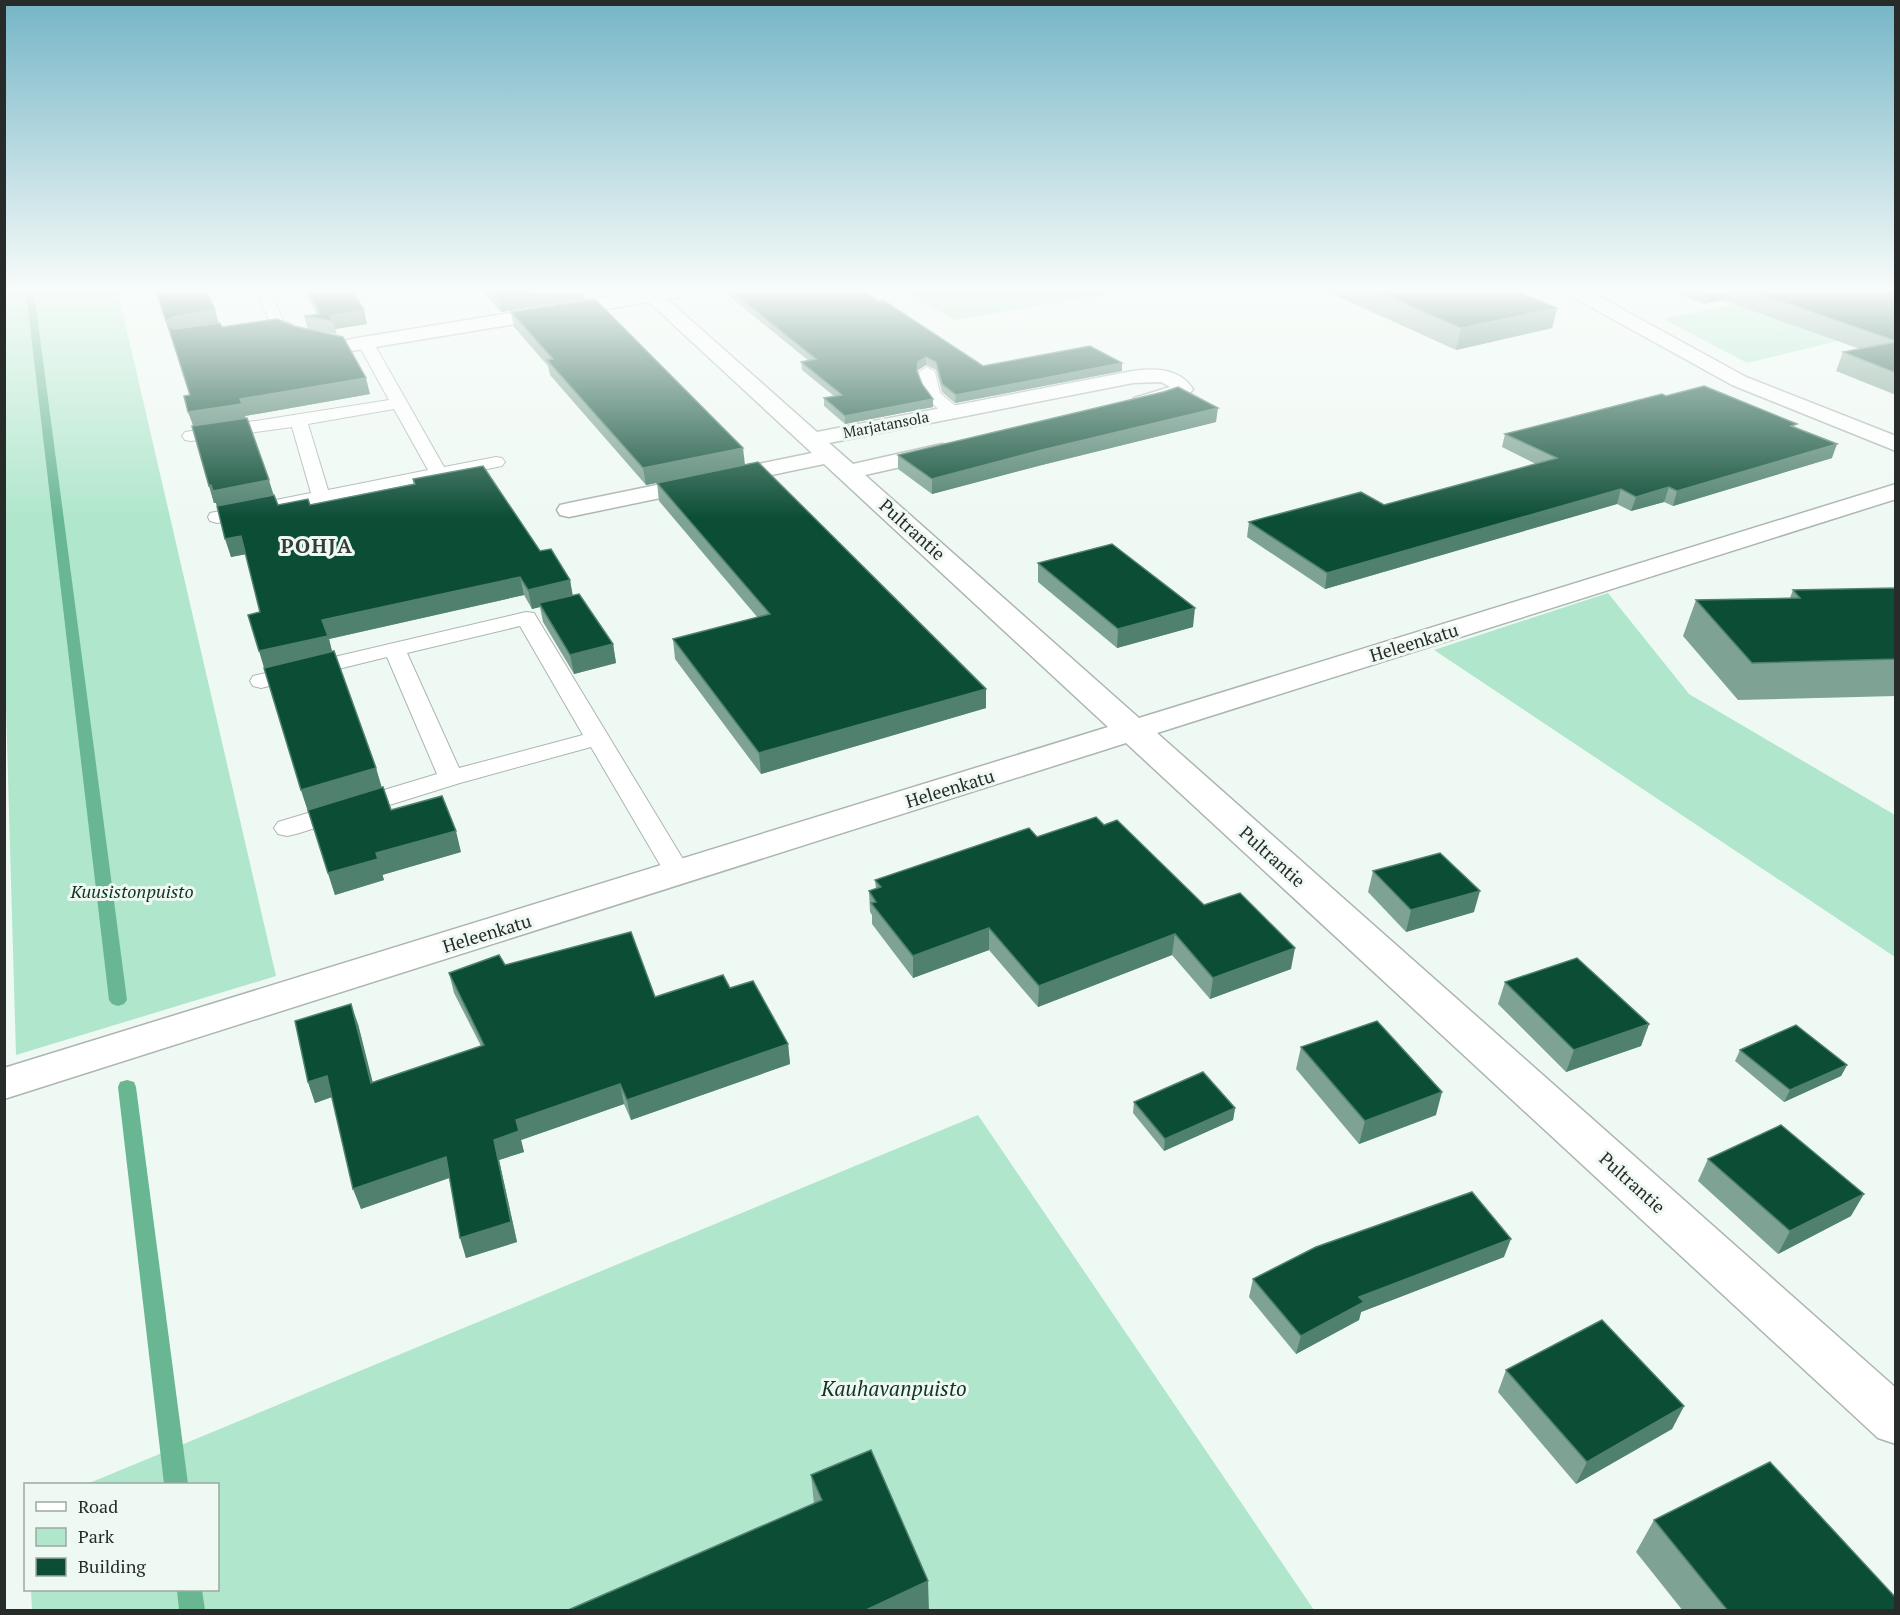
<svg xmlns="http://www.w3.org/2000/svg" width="1900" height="1615" font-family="'PT Serif',serif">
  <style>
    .green { fill: #b0e6cc }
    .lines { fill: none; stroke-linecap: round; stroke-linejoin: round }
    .stream { fill: #69b693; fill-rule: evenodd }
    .service-casing { stroke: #acb5b0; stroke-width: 2 }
    .minor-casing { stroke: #acb5b0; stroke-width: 3 }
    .tertiary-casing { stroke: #acb5b0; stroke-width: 3 }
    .service { fill: #fff; fill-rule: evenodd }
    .minor { fill: #fff; fill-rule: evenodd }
    .tertiary { fill: #fff; fill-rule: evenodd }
    .wall { fill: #7ea394 }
    .shaded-wall { fill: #50816f }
    .building { fill: #0c4d36; stroke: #50816f; stroke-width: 1.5 }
    .labels { text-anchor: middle; stroke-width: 6; stroke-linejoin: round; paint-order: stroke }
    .far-street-label { font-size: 15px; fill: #272b29; stroke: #eff9f3 }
    .street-label { font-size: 18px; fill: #272b29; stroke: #eff9f3 }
    .park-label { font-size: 18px; font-style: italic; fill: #113425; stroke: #eff9f3 }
    .far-district-label { font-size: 20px; font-weight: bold; letter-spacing: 1.5px; fill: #353c38; stroke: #eff9f3 }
    .near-park-label { font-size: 21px; font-style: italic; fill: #113425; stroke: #eff9f3 }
  </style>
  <rect width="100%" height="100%" fill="#eff9f3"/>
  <!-- green -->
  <g class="green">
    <polygon points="5,292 118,292 276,976 16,1055 5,673"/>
    <polygon points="908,292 1120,292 954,320"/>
    <polygon points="1789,292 1895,327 1747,363 1664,319"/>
    <polygon points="1608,593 1689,694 1895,815 1895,957 1434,650"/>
    <polygon points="978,1115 1314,1610 32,1610 31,1590 218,1590 218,1484 87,1484"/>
  </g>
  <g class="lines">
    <!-- stream -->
    <g class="stream">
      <polygon points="26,292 34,292 127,1000 124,1004 118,1006 112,1004 109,1000"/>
      <polygon points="127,1080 134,1082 136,1087 188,1484 164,1484 118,1087 120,1082"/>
      <polygon points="177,1590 202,1590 205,1610 179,1610"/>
    </g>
    <!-- service casing -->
    <g class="service-casing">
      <g id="service">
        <polygon points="256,292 270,292 283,320 308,333 310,336 308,339 298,339 272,326"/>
        <path d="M365,337l8,5 71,125 52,-10 6,1 3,4 -3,4 -285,57 -7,-2 -2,-4 2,-4 101,-20 -19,-66 -101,14 -6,-1 -3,-4 3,-4 204,-32 -32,-58zM394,409l34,61 -100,20 -20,-66z"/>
        <path d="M927,367l8,5 5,21 18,15 2,4 -2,4h-12c-15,-13 -26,-24 -27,-44z"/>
        <path d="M526,612l8,1 3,5 155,256 -3,6 -10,3 -10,-3 -78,-133 -131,36 -164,51 -9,2 -9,-2 -4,-6 4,-6 159,-48 -50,-117 -126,31 -8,-2 -3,-5 3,-5zM520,626l63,109 -124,33 -52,-115z"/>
      </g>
    </g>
    <!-- minor casing -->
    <g class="minor-casing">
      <path id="minor" d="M639,292h42l-3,5 -11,2 150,133 316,-61c22,-3 46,-3 60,18l-3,4 -48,16 -8,-1 -3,-5 3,-5 36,-11 -9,-5 -28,1 -304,60 24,21 89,-20 8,2 3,5 -3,5 -85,19 274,243 757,-234v15l-739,234 739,655v56l-18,-6 -752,-695 -1122,356v-31l1104,-341 -284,-263 -255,53 -9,-2 -3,-5 3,-5 9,-2 243,-50 -163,-151 -298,49 -7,-2 -3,-4 3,-4 7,-2z"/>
    </g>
    <!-- tertiary casing -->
    <g class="tertiary-casing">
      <polygon id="tertiary" points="1568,292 1591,292 1746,377 1896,436 1896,451 1732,385 1571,296"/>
    </g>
    <!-- service -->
    <use href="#service" class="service"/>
    <!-- minor -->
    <use href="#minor" class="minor"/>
    <!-- tertiary -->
    <use href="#tertiary" class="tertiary"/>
  </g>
  <!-- wall -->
  <g class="wall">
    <polygon points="156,292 215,310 218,323 222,327 294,326 308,329 304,316 317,314 305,292 353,292 364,310 367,324 335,329 337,334 313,330 370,394 245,416 274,495 278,505 310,505 414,485 413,479 540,551 570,580 573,596 613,644 616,663 574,674 543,622 540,607 532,609 524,595 329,639 332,652 376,768 381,787 391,810 461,852 382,875 384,880 335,895 301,790 264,668 260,612 246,554 231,557 217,506 216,503 214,503 193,426 190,395"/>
    <polygon points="483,292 583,292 584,299 501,312"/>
    <polygon points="724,292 865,292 878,301 983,366 1122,363 1122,371 955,403 942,392 936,370 926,365 918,370 918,372 922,384 933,399 933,407 845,424 824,406 824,398 834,396 802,370 801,362 809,361"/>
    <polygon points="1328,292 1518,292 1557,308 1552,328 1456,350"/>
    <polygon points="1673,292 1896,292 1896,395 1836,371 1843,352 1860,349 1722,300 1704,304"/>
    <polygon points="511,312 745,465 646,485 550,375 548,366 514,327"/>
    <polygon points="1666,396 1796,427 1832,458 1673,506 1664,502 1631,511 1617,504 1325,589 1247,537 1249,522 1384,505 1536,464 1502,447 1505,434"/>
    <polygon points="1216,422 1042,465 932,494 898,469 898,455"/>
    <polygon points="657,483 986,689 986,708 761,774 675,659 673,639 758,618 659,501"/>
    <polygon points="1038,563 1193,627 1117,648 1038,582"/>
    <polygon points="1896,588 1896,696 1738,700 1683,636 1696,600 1790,598 1793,590"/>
    <polygon points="1104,825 1204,905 1291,969 1210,999 1172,955 1038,1007 989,950 913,978 872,924 872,915 870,912 869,891 876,889 875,880 1037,837"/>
    <polygon points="1373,871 1474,912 1406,932 1368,892"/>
    <polygon points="505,965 655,997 730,988 788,1044 790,1064 631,1120 624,1104 521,1140 524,1152 499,1160 517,1242 466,1258 449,1178 361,1209 332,1097 315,1103 308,1082 358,1024 372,1082 481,1046 454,993 449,973"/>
    <polygon points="1505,982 1649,1024 1641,1046 1566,1072 1498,1004"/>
    <polygon points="1301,1047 1436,1115 1359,1144 1296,1069"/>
    <polygon points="1740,1050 1847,1065 1841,1076 1784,1102 1735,1061"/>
    <polygon points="1134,1102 1235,1108 1233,1120 1164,1151 1133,1113"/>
    <polygon points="1708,1159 1851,1216 1778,1254 1698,1181"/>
    <polygon points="1504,1257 1361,1312 1359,1320 1296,1354 1249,1297 1253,1279"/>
    <polygon points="1506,1370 1684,1406 1672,1429 1576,1484 1498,1392"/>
    <polygon points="811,1475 929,1611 814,1504"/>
    <polygon points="1654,1520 1896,1611 1683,1611 1636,1552"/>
  </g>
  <!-- shaded-wall -->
  <g class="shaded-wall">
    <polygon points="532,292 583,292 584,299 501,312 499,298"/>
    <polygon points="1708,292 1725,292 1722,300 1704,304"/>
    <polygon points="1557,308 1552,328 1456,350 1461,328"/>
    <polygon points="215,310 219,325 171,336 166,321 173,317"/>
    <polygon points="364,310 367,324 335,329 333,321 330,316"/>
    <polygon points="926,357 926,365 918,370 918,362"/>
    <polygon points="1122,363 1122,371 955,403 956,395"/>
    <polygon points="366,378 370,394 245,416 246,420 194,428 188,412 240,399"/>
    <polygon points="933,399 933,407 845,424 845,416"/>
    <polygon points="1218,408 1216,422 1042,465 932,494 932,479 1042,450"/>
    <polygon points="1837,444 1832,458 1673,506 1677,491"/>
    <polygon points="743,448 745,465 646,485 643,468"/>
    <polygon points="269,480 274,498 218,509 216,503 214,503 209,486"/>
    <polygon points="1669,487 1664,502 1631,511 1636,497"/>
    <polygon points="1621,489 1617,504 1325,589 1327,573"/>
    <polygon points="241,536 247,554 231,557 225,539"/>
    <polygon points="520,577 524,595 329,639 333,655 265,671 259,651 322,620"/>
    <polygon points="570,580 573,599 539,603 540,607 532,609 528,590"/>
    <polygon points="1195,608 1193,627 1117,648 1118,629"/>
    <polygon points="613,644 616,663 574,674 570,655"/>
    <polygon points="986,689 986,708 761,774 759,753"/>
    <polygon points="376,768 382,788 308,811 301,790"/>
    <polygon points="456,831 461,852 382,875 376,853"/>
    <polygon points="378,859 384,880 335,895 328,873"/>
    <polygon points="1480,891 1474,912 1406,932 1411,910"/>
    <polygon points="989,928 989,950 913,978 913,956"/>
    <polygon points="1175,934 1172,955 1038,1007 1039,986"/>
    <polygon points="1295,948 1291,969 1210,999 1213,978"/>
    <polygon points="351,1004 358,1024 378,1103 371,1083"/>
    <polygon points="1649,1024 1641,1046 1566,1072 1574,1050"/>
    <polygon points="788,1044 790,1064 631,1120 627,1100"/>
    <polygon points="1847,1065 1841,1076 1784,1102 1790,1090"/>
    <polygon points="327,1076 335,1096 315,1103 308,1082"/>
    <polygon points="620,1084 624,1104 521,1140 524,1152 499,1160 517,1242 466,1258 460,1238 494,1140 516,1120"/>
    <polygon points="1442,1092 1436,1115 1359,1144 1365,1121"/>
    <polygon points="1235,1108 1233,1120 1164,1151 1165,1139"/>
    <polygon points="446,1157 452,1177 361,1209 353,1189"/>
    <polygon points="1864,1194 1851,1216 1778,1254 1790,1231"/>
    <polygon points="1511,1239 1504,1257 1361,1312 1359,1320 1296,1354 1301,1336 1359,1297"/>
    <polygon points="1684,1406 1672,1429 1576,1484 1587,1462"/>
    <polygon points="928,1581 929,1611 864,1611"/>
  </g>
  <!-- building -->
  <g class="building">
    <polygon points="156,292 207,292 215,310 173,317 166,321"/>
    <polygon points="309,292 353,292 364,310 330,316 333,321 304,316 320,314"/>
    <polygon points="494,292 532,292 499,298"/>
    <polygon points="732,292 865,292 878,301 883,300 983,366 1090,346 1122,363 956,395 942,384 936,362 926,357 918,362 917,371 922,384 933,399 845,416 824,398 842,395 801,362 816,359"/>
    <polygon points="1377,292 1518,292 1557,308 1461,328"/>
    <polygon points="1754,292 1896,292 1896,341"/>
    <polygon points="595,299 743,448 643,468 547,360 553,359 511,312"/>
    <polygon points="277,319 294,326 343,337 366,378 240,399 242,404 188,412 184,396 190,395 168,326 174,329 220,323 222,327"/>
    <polygon points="1896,342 1896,373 1843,352"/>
    <polygon points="1704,386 1797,424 1791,426 1837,444 1677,491 1669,487 1636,497 1621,489 1327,573 1249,522 1361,492 1384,505 1557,458 1505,434 1662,394 1666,396"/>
    <polygon points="1178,387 1218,408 1042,450 932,479 898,455 1163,392"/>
    <polygon points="247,418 269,480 213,491 211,485 209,486 192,426"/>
    <polygon points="758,462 986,689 759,753 673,639 770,614 657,483"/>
    <polygon points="483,466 540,551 551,549 570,580 528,590 520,577 322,620 328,636 259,651 248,615 260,612 241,536 225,539 217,506 274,495 278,505 308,499 310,505 415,484 413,479"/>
    <polygon points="1112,544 1195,608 1118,629 1038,563"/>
    <polygon points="1896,588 1896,659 1752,663 1696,600 1800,598 1793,590"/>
    <polygon points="579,594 613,644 570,655 539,603"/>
    <polygon points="334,651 376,768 301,790 264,668"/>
    <polygon points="383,787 391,810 442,796 456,831 376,853 378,859 328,873 308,810"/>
    <polygon points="1096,817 1104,825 1117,820 1204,905 1240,893 1295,948 1213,978 1175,934 1039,986 989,928 913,956 871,903 876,902 869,891 881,887 875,880 1029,828 1037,837"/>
    <polygon points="1440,853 1480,891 1411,910 1373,871"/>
    <polygon points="631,932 655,997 723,975 730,988 753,981 788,1044 627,1100 620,1084 516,1120 519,1131 494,1140 511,1222 460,1238 446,1157 353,1189 327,1076 308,1082 295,1021 351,1004 371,1083 484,1045 449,973 499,955 505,965"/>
    <polygon points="1577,958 1649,1024 1574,1050 1505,982"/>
    <polygon points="1377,1021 1442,1092 1365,1121 1301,1047"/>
    <polygon points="1796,1025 1847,1065 1790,1090 1740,1050"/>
    <polygon points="1203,1072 1235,1108 1165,1139 1134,1102"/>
    <polygon points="1781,1125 1864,1194 1790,1231 1708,1159"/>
    <polygon points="1472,1192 1511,1239 1359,1297 1364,1302 1301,1336 1253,1279 1316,1247"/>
    <polygon points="1602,1320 1684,1406 1587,1462 1506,1370"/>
    <polygon points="871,1450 928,1581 864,1611 566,1611 822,1500 811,1475"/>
    <polygon points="1770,1462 1896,1598 1896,1611 1728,1611 1654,1520"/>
  </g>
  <!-- sky -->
  <linearGradient id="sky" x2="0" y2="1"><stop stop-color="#75b5c6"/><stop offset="0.56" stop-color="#f8fcfa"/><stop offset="1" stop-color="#f8fcfa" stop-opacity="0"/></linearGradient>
  <rect width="1900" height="518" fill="url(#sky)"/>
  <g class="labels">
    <!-- far-street labels -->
    <g class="far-street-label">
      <text transform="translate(886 425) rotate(-11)" y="5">Marjatansola</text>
    </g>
    <!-- street labels -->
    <g class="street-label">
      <text transform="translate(912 530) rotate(42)" y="6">Pultrantie</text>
      <text transform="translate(1414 643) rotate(-17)" y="6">Heleenkatu</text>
      <text transform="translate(950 789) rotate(-17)" y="6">Heleenkatu</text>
      <text transform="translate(1272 857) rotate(42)" y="6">Pultrantie</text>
      <text transform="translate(487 934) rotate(-17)" y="6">Heleenkatu</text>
      <text transform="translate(1632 1183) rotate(42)" y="6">Pultrantie</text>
    </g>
    <!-- park labels -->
    <g class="park-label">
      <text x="132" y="898">Kuusistonpuisto</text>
    </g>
    <!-- far-district labels -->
    <g class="far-district-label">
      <text x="317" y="553">POHJA</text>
    </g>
    <!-- near-park labels -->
    <g class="near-park-label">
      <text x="894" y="1396">Kauhavanpuisto</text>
    </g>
  </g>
  <!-- border -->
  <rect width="1900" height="1615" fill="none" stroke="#272b29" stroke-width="12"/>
  <!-- legend -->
  <rect x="24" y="1483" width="195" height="108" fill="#eff9f3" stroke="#9fa7a2" stroke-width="1.5"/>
  <rect x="36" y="1502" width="30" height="9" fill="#ffffff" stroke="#9fa7a2" stroke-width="1.5"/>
  <text x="78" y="1513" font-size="18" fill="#272b29">Road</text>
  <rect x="36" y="1528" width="30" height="18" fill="#b0e6cc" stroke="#9fa7a2" stroke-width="1.5"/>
  <text x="78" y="1543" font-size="18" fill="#272b29">Park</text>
  <rect x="36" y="1558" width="30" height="18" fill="#0c4d36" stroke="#9fa7a2" stroke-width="1.5"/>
  <text x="78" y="1573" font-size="18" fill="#272b29">Building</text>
</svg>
